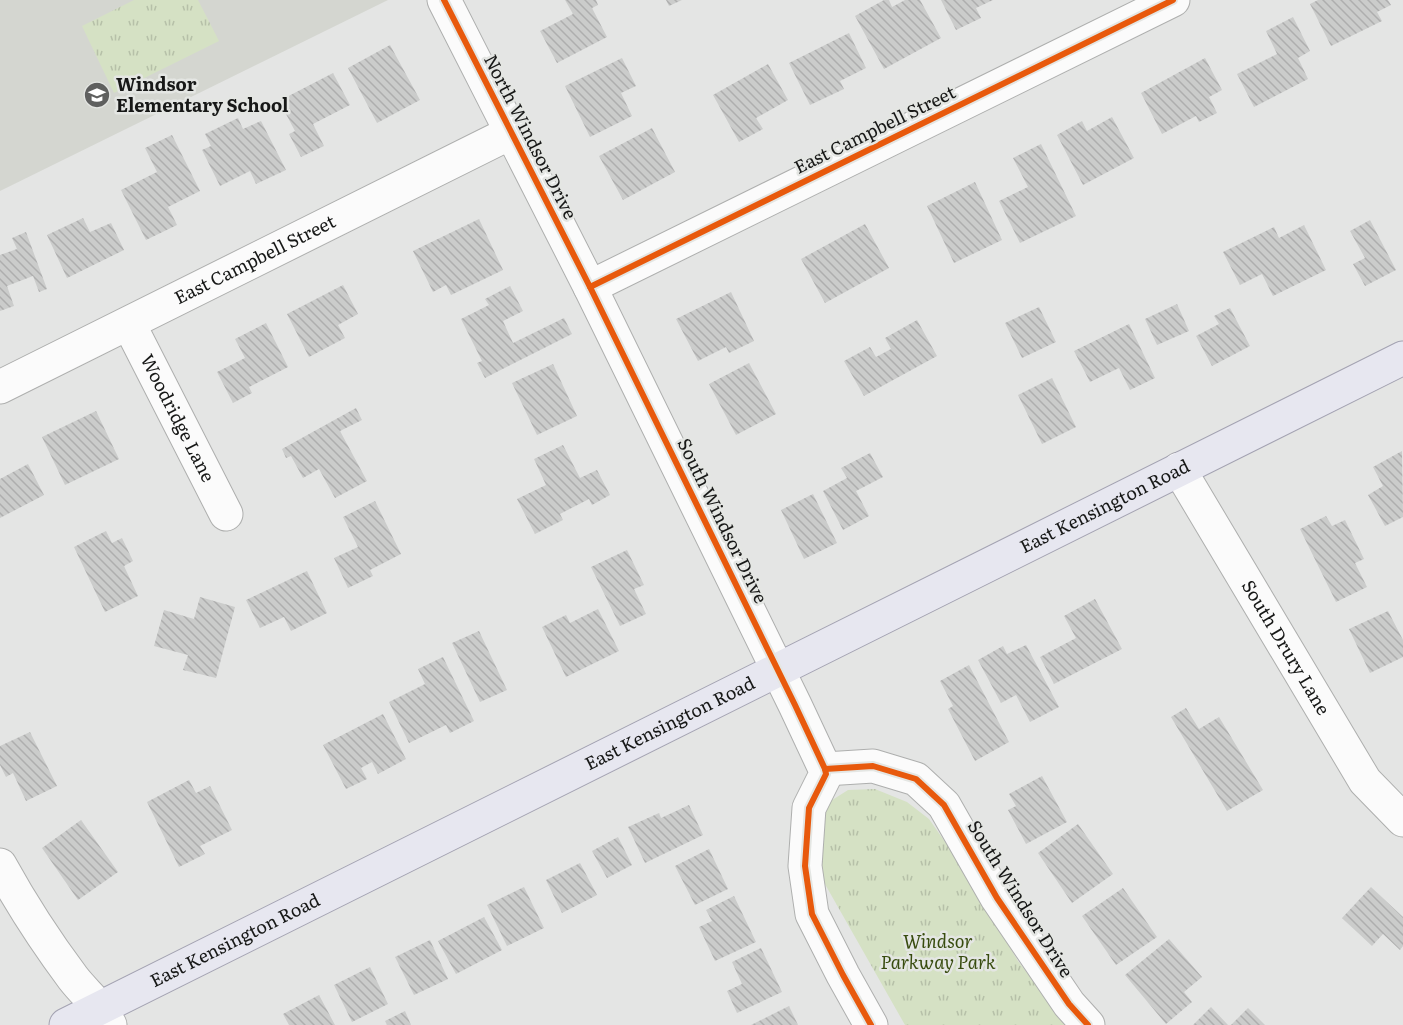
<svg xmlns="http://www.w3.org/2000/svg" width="1403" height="1025" font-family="Literata,serif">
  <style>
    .built { fill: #d4d6d0 }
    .park { fill: url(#park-tufts) }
    .building { fill: url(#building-back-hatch) }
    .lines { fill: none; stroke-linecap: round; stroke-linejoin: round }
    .minor-casing { stroke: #aeafae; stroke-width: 35 }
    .major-casing { stroke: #a4a3b2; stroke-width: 35 }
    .minor { stroke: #fbfbfb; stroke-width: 33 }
    .major { stroke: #e7e7f0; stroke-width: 33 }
    .cycleway-casing { stroke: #e4e6e3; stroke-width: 10 }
    .cycleway { stroke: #e8590c; stroke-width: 6 }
    .labels { text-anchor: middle; stroke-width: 5; stroke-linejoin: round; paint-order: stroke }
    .poi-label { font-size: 18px; font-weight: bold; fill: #171817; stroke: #e4e6e3; text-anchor: start }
    .street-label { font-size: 18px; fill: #171817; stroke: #e4e6e3 }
    .park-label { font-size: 18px; font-style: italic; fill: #384c0f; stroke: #e4e6e3 }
  </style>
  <defs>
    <pattern id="park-tufts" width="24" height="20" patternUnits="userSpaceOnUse" patternTransform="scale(1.5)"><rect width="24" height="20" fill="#d5e1c4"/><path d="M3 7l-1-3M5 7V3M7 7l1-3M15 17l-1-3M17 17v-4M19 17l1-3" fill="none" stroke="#b6c0a8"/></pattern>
    <pattern id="building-back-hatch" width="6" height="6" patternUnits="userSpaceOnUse" patternTransform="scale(1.5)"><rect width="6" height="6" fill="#cbcccb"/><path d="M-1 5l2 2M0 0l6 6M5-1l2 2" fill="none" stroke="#aeaeae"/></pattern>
  </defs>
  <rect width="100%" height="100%" fill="#e4e5e4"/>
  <!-- built -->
  <polygon class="built" points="0,0 388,0 0,191"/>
  <!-- park -->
  <g class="park">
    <polygon points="134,0 198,0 219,41 114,93 82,26"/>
    <polygon points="875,789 907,802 929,819 955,856 1018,961 1067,1025 905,1025 813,863 819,830 829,802 848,790"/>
  </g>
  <!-- building -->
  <g class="building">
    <polygon points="565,0 596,0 598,5 592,8 607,37 557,63 540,31 573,14"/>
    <polygon points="666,0 682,0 669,6"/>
    <polygon points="884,0 889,0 892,7 905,0 920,0 941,38 884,69 855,16"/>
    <polygon points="941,0 993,0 976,8 981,18 956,30"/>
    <polygon points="1318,0 1388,0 1391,5 1377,12 1382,21 1331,46 1310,4"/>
    <polygon points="1293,17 1310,51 1298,58 1308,79 1254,107 1237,74 1277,54 1266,31"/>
    <polygon points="849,33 866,68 840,81 844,89 810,105 789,63"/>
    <polygon points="390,45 420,100 377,123 348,68"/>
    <polygon points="622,58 636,86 621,93 632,116 590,137 565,86"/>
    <polygon points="1205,58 1222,90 1209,97 1217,113 1199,122 1196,116 1162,134 1141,93"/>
    <polygon points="768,64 788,100 756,118 763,129 739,142 713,95"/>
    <polygon points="333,73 350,105 313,124 324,146 301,157 289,134 295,131 279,101"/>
    <polygon points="1112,117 1134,158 1083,185 1057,135 1082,121 1087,131"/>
    <polygon points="238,118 243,129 261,121 286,170 256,184 250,171 220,186 202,150 211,146 205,134"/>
    <polygon points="652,128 675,172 623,200 599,156"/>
    <polygon points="172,135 200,191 168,207 177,225 146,240 121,190 157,172 145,148"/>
    <polygon points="1041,144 1076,216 1020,243 999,201 1028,187 1013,158"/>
    <polygon points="975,182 1002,240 954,263 927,206"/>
    <polygon points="83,218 90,232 111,223 124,250 67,278 47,235"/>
    <polygon points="479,219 503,270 451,295 446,285 433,292 413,251"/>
    <polygon points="1370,220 1396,270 1365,286 1353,264 1365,258 1350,231"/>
    <polygon points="865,224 889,268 825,303 801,259"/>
    <polygon points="1304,225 1326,270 1273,296 1262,274 1240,285 1223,252 1274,227 1279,238"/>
    <polygon points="26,232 47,289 39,292 33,276 7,286 14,306 0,311 0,255 17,249 12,238"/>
    <polygon points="343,285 358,314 338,325 345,338 309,357 287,314"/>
    <polygon points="510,286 523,311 503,321 513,343 564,318 572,334 485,378 477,363 482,361 461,319 489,305 485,299"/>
    <polygon points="731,292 754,341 729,353 726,347 698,361 676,319"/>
    <polygon points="1177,304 1189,331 1157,345 1145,319"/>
    <polygon points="1039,307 1056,342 1022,358 1005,323"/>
    <polygon points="1230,308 1250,346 1212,366 1196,336 1219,324 1214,316"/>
    <polygon points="917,320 937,356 864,396 844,361 870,347 876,357 891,349 885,338"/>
    <polygon points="266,323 288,367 249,387 252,393 233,403 217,372 245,358 235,339"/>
    <polygon points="1129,324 1155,378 1130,390 1119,368 1090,382 1074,351"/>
    <polygon points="749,363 776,414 736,435 709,384"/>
    <polygon points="553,364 577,416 537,435 512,383"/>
    <polygon points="1052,378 1076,427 1042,444 1018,395"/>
    <polygon points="356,408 362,420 340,431 367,481 335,498 319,469 303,478 291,456 286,458 282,449"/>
    <polygon points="96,411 119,459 65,485 42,437"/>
    <polygon points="563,445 580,478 597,470 610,495 592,505 589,499 560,514 563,520 535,534 517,499 546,485 534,459"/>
    <polygon points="1402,451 1403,517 1385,526 1368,495 1383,486 1373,467"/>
    <polygon points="870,453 883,477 856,491 869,516 843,530 823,491 847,478 841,468"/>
    <polygon points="28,464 44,495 0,518 0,479"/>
    <polygon points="813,494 837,543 804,559 781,510"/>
    <polygon points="375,501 401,554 370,570 373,576 348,588 334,558 358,547 343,517"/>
    <polygon points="1326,516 1332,526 1345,520 1364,559 1355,563 1367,587 1336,602 1300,529"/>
    <polygon points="106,531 112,543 122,538 133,561 124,566 138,596 105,612 74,547"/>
    <polygon points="627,550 644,585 634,589 646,614 620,626 591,567"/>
    <polygon points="307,571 327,613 291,631 284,617 260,628 246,600"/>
    <polygon points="200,597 235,607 216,678 183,670 188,655 154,646 164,610 194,619"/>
    <polygon points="1095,599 1122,649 1054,684 1040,657 1076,638 1064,616"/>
    <polygon points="598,609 619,651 566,677 542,627 566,615 570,623"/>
    <polygon points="1388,611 1403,640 1403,657 1370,673 1349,629"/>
    <polygon points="479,631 507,690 480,702 452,643"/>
    <polygon points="1026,645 1059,707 1030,722 1016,695 1001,703 978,660 1003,646 1007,654"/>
    <polygon points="443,657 474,721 450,733 446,725 409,743 389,702 425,684 418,669"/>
    <polygon points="969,665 1009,742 975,761 948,709 953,706 940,681"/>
    <polygon points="1186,708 1199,729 1219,717 1263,790 1227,811 1171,717"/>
    <polygon points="383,714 406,759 378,774 372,762 361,768 367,779 346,789 323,745"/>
    <polygon points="30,732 57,786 26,801 13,773 6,777 0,765 0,746"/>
    <polygon points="1042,776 1067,822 1026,844 1008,810 1016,806 1009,794"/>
    <polygon points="189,780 196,793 210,786 232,830 200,846 205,854 179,867 147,802"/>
    <polygon points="689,805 703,835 645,863 628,827 659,813 661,818"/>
    <polygon points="81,820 118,872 78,900 42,848"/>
    <polygon points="1078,824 1113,874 1072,903 1038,853"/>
    <polygon points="618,837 632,865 607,878 592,851"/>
    <polygon points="709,849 728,889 695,905 675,866"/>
    <polygon points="580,863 597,895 562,913 546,880"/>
    <polygon points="524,887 544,928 507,946 487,905"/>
    <polygon points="1371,887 1403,917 1403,946 1400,950 1383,934 1372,946 1342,918"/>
    <polygon points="1123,888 1157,937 1116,965 1082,916"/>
    <polygon points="734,896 756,942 715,961 699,927 712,921 706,910"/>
    <polygon points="484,917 502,950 456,974 438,941"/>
    <polygon points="1169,939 1202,977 1184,992 1192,1002 1166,1024 1125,975"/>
    <polygon points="430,940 448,979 414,995 395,957"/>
    <polygon points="761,948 782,992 737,1013 727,991 742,984 732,962"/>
    <polygon points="370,967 388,1004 352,1022 334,985"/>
    <polygon points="319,995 335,1025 289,1025 283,1014"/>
    <polygon points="789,1006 798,1025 751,1025"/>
    <polygon points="1211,1007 1228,1025 1193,1025"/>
    <polygon points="1248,1008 1265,1025 1231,1025"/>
    <polygon points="405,1011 411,1025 387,1025 385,1021"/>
  </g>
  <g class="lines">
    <!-- minor casing -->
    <g class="minor-casing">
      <g id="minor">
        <polyline points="444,0 590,287 795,705 825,769 826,774 809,808 805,866 812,914 843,975 871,1025"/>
        <polyline points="590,287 1173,0"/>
        <path id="s1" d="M129,324l97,190"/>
        <path id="s2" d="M0,387l510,-254"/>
        <path id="s3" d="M1179,469l186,312 38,39"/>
        <polyline points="825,769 873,766 916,779 944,805 997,898 1069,1004 1088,1025"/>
        <path d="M0,865c22,40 46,77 73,113 14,18 26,25 37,47"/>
      </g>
    </g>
    <!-- major casing -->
    <g class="major-casing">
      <g id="major">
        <path id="s4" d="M66,1025l1337,-667"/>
      </g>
    </g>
    <!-- minor -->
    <use href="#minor" class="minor"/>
    <!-- major -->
    <use href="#major" class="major"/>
    <!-- cycleway casing -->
    <g class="cycleway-casing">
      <g id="cycleway">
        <polyline points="444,0 590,287 795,705 825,769 826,774 809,808 805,866 812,914 843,975 871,1025"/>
        <polyline points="590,287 1173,0"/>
        <polyline points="825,769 873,766 916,779 944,805 997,898 1069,1004 1088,1025"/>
      </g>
    </g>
    <!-- cycleway -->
    <use href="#cycleway" class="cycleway"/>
  </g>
  <!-- icons -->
  <defs>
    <g id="school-disc" transform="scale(1.35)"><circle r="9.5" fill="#5f605f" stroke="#e4e6e3"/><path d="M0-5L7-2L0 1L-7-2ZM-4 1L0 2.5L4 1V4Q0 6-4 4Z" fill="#fff"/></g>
  </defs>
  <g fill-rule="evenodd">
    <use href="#school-disc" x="97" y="95"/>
  </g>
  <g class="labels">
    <!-- poi labels -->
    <g class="poi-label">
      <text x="116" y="91">Windsor<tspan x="116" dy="21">Elementary School</tspan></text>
    </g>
    <!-- street labels -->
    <g class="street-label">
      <text transform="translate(875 130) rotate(-26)" y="6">East Campbell Street</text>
      <text transform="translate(530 137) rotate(63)" y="6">North Windsor Drive</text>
      <text dy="6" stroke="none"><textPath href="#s2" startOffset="285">East Campbell Street</textPath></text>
      <text dy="6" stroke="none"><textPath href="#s1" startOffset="106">Woodridge Lane</textPath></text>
      <text dy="6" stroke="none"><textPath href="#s4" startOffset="1161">East Kensington Road</textPath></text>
      <text transform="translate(722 521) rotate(64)" y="6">South Windsor Drive</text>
      <text dy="6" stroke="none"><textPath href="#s3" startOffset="208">South Drury Lane</textPath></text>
      <text dy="6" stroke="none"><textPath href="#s4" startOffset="675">East Kensington Road</textPath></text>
      <text transform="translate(1020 899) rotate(58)" y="6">South Windsor Drive</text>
      <text dy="6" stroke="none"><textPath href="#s4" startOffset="189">East Kensington Road</textPath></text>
    </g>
    <!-- park labels -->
    <g class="park-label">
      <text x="938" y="948">Windsor<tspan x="938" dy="21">Parkway Park</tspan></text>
    </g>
  </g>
</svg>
